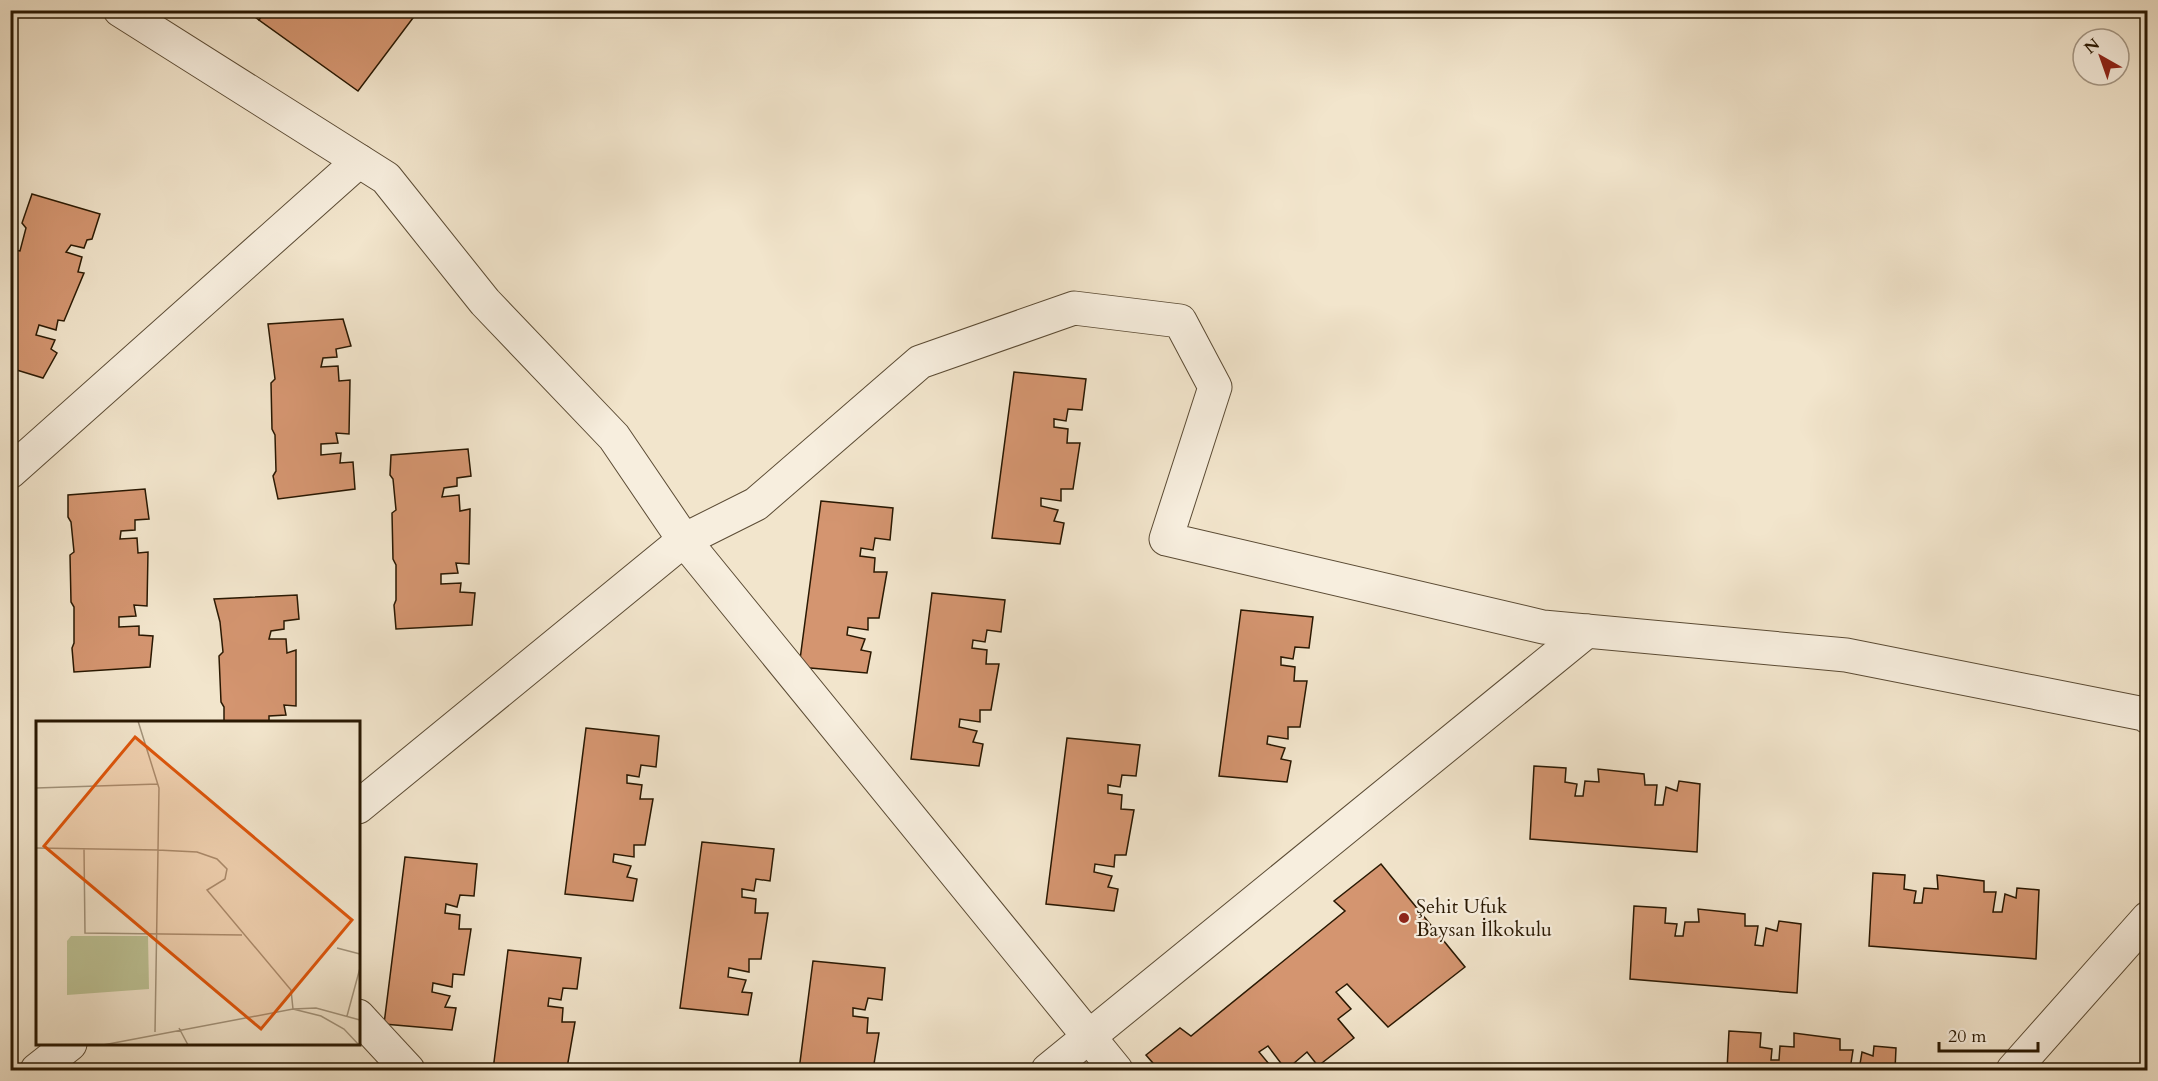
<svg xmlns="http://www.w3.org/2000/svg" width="2158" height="1081" font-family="Cardo,serif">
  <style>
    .building { fill: #d49570; stroke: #291802; stroke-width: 1.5 }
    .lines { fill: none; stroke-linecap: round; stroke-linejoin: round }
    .minor-casing { stroke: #5b4b34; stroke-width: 35 }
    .tertiary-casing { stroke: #5b4b34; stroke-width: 35 }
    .minor { stroke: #f7eede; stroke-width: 33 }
    .tertiary { stroke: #f7eede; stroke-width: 33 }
    .poi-dot { fill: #8f2418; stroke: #f7eede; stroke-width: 2 }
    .labels { text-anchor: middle; stroke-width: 4.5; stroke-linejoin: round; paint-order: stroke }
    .poi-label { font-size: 20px; fill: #291802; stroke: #f7eede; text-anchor: start }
    .inset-road { fill: none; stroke: #a2937b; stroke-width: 1.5 }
    .view { fill: #de560c; fill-opacity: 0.15; stroke: #de560c; stroke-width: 3 }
    .inset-edge { fill: none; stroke: #291802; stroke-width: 3 }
  </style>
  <rect width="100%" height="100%" fill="#f2e5cc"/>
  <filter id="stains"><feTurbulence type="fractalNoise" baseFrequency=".00333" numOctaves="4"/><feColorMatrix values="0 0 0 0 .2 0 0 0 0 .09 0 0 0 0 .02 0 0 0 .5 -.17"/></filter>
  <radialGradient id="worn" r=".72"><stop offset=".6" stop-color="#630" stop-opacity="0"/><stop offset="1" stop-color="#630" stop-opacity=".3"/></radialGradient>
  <!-- building -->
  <g class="building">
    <polygon points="245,10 266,10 259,20"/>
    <polygon points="266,10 419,10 358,91 259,20"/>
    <polygon points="32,194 100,214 92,239 87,240 84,248 71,245 66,252 82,257 78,272 84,273 64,321 58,320 56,330 39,325 36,335 55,340 51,349 57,353 43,378 10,368 10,260 14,250 20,251 26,228 22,223"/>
    <polygon points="343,319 351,346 336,349 337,357 323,358 321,367 338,366 339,381 350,380 349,434 336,433 338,443 321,444 321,455 341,453 340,463 353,462 355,489 278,499 273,476 276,471 275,435 272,429 271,383 275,379 268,324"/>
    <polygon points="1014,372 1086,379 1082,410 1068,409 1066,421 1054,419 1054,427 1068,429 1067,443 1080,443 1073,489 1061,489 1061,501 1041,498 1041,506 1058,510 1054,521 1064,523 1060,544 992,538"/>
    <polygon points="468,449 471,476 457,478 457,486 444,488 442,497 459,495 460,511 470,509 469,564 456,563 458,573 441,574 441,584 461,583 460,592 475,593 472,625 396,629 394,605 396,600 396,565 393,559 392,513 396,510 393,479 390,475 391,455"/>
    <polygon points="145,489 149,519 135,520 135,530 121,531 120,539 137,538 138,553 148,552 147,606 134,605 136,616 119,617 119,627 139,626 139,635 153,636 150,667 74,672 72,648 74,643 74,607 71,602 70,555 74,552 71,522 68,517 68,495"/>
    <polygon points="821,501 893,508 890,540 875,538 873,550 861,548 860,556 875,558 874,572 887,572 879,618 868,618 868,630 848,627 847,635 865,639 861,650 871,652 867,673 799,667"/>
    <polygon points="932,593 1005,600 1001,632 987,630 985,642 973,640 972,648 987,650 986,664 999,664 991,710 980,710 980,722 960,719 959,727 977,731 973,742 983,744 979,766 911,759"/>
    <polygon points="297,595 299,619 284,621 284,629 271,631 269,639 286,639 287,653 296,650 296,706 284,705 286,715 269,716 269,722 224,722 224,707 221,702 219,656 223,652 220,622 214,599"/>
    <polygon points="1241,610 1313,617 1309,648 1295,647 1293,659 1281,657 1281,665 1295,667 1294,681 1307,681 1300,727 1288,727 1288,739 1268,736 1267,744 1285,748 1281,759 1291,761 1287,782 1219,776"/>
    <polygon points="586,728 659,736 656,767 641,765 639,777 627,775 627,783 642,785 640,799 653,799 645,845 634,845 634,857 614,854 613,862 631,866 627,877 637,879 633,901 565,894"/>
    <polygon points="1067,738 1140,745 1136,776 1122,775 1120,787 1108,785 1108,793 1122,795 1121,809 1134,810 1126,855 1115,855 1114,867 1095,864 1094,872 1112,876 1108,887 1118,889 1114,911 1046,904"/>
    <polygon points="1534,766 1566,768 1565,782 1577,784 1575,796 1583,796 1585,781 1599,782 1598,769 1644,774 1645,785 1657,785 1655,805 1663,805 1666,787 1677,791 1679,781 1700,784 1697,852 1530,839"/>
    <polygon points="702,842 774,849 770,881 756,879 754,891 742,889 742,897 756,899 755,913 768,913 761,959 749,959 749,972 729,968 728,977 746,980 742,992 752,993 748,1015 680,1008"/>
    <polygon points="405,857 477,864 474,896 460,895 457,907 446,904 445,913 460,915 459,929 471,929 464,975 453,974 452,987 433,983 432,992 450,996 445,1007 456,1008 452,1030 384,1024"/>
    <polygon points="1381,864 1465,967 1388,1027 1347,984 1336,992 1351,1009 1338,1019 1354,1038 1318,1066 1307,1052 1286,1070 1268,1046 1259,1052 1274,1070 1159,1070 1146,1055 1180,1028 1191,1036 1345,911 1334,901"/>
    <polygon points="1873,873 1905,875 1904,889 1916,891 1914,903 1922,903 1924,888 1938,889 1937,875 1984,881 1984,892 1996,892 1993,912 2002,912 2005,894 2016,898 2017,888 2039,890 2036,959 1869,946"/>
    <polygon points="1634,906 1666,908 1665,923 1677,924 1675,936 1683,936 1685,922 1699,922 1698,909 1745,914 1745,926 1758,926 1755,945 1763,946 1766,928 1777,931 1779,921 1801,924 1797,993 1630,979"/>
    <polygon points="508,950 581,958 577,989 563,988 561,1000 549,998 548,1006 563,1008 562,1022 575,1022 567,1068 556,1068 556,1070 493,1070"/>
    <polygon points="813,961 885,968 882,1000 868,998 865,1010 853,1008 853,1016 868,1018 867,1033 879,1033 873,1070 799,1070"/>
    <polygon points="1729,1031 1761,1033 1760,1047 1772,1049 1771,1060 1779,1060 1780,1046 1794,1047 1794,1033 1840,1039 1840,1050 1853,1050 1850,1070 1859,1070 1862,1052 1873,1056 1874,1046 1896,1048 1895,1070 1727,1070"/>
  </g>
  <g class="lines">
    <!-- minor casing -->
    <g class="minor-casing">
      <g id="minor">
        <polyline points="120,10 386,178 485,302 614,437 684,540 756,504 920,362 1074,308 1180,321 1215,387 1166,539 1543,627 1846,655 2144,714 2148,717"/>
        <polyline points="10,472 359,161"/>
        <polyline points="358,807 684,540 1116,1070"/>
        <polyline points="358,1016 408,1070"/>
        <polyline points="37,1070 70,1044"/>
        <polyline points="1048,1070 1587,631"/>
      </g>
    </g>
    <!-- tertiary casing -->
    <g class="tertiary-casing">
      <polyline id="tertiary" points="2013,1070 2148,918"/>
    </g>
    <!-- minor -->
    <use href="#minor" class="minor"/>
    <!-- tertiary -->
    <use href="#tertiary" class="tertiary"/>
  </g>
  <!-- markers -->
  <circle class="poi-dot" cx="1404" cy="918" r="6"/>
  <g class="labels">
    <!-- poi labels -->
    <g class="poi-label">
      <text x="1416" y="913">Şehit Ufuk<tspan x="1416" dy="23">Baysan İlkokulu</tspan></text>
    </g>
  </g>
  <!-- overview -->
  <g transform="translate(36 721)">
    <rect width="324" height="324" fill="#f2e5cc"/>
    <path d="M35,215h77l1,53 -82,6v-54z" fill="#bdc396"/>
    <path class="inset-road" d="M102,0l21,67 -1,62 39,2 20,7 10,10 -2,10 -18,11 84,100 2,19 23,-1 44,12M0,67l122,-4M0,127l122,2 -3,182M48,128l1,84 157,2M301,227l23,6M311,295l13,-48M143,307l9,17M67,324l190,-36 28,7 23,13 15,16"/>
    <path class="view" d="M99,16l217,183 -91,109 -217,-183z"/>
    <rect width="324" height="324" class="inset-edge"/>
  </g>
  <!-- margin -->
  <rect width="2158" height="1081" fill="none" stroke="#f2e5cc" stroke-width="36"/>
  <rect x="12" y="12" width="2134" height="1057" fill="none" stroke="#291802" stroke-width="3"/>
  <rect x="18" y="18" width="2122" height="1045" fill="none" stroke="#291802" stroke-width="1.5"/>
  <!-- north arrow -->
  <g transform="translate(2101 57) rotate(320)"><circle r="28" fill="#f7eede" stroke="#a59886" stroke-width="1.5"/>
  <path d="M0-4.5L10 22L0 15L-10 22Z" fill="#8f2418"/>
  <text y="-9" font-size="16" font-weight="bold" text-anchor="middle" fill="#291802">N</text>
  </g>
  <!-- scale -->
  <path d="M1939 1042v9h99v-9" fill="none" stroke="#291802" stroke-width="3"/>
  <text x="1948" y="1042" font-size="18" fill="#291802" stroke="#f7eede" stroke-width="4.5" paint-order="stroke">20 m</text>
  <rect width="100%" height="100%" filter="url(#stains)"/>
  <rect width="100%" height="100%" fill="url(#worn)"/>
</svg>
